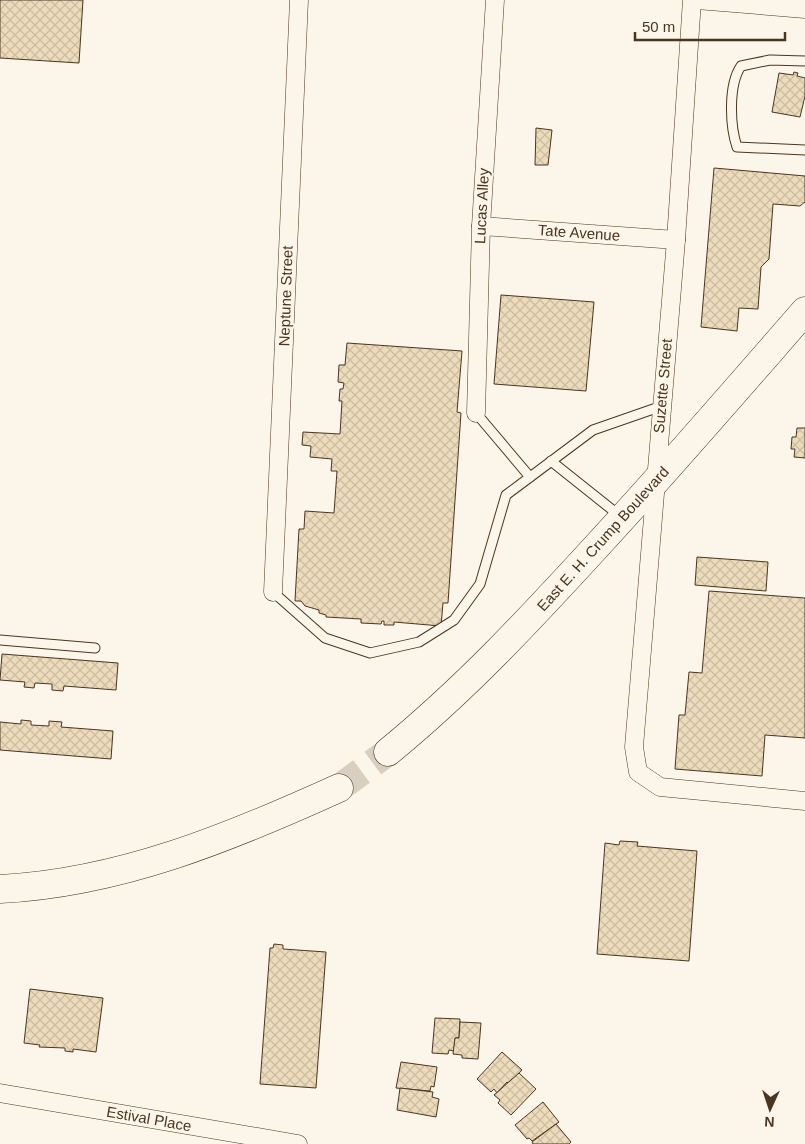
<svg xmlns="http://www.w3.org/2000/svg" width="805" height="1144" font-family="Helvetica,sans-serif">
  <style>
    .building { fill: url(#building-cross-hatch); stroke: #4a3520 }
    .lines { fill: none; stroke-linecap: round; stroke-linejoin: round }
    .primary-tunnel { stroke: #d8cfc1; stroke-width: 28; stroke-dasharray: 28 14; stroke-linecap: butt }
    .service-casing { stroke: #4a3520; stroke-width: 11 }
    .minor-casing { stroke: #4a3520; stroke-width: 19 }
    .primary-casing { stroke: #4a3520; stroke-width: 29 }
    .service { stroke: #fbf6e9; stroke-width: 9 }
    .minor { stroke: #fbf6e9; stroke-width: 18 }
    .primary { stroke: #fbf6e9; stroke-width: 28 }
    .labels { text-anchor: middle; stroke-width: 4; stroke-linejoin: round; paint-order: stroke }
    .street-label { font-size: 15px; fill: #4a3520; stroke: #fbf6e9 }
  </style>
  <defs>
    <pattern id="building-cross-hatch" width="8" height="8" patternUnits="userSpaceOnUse" patternTransform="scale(1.25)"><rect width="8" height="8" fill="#ecdcbc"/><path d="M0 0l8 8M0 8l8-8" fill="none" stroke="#ccbda1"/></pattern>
  </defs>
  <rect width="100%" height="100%" fill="#fbf6e9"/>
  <!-- building -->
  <g class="building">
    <polygon points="0,0 83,0 79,63 0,58"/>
    <polygon points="794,72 798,73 797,76 805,78 805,96 800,117 772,112 779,73 793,75"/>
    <polygon points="536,128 552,130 548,165 535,165"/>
    <polygon points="714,168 805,176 805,202 800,206 773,204 769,259 761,267 758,309 739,308 737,331 701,327"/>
    <polygon points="501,295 594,302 586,391 494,384"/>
    <polygon points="347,343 462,351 457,412 461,413 448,603 443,603 441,626 394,622 394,625 384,625 384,621 382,621 381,624 361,623 361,619 326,617 326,615 319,613 319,610 305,606 301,601 295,601 299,529 304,529 305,511 334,513 337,471 331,471 332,459 310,457 311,446 302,445 303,432 340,434 342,401 339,401 340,389 343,389 344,383 338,382 339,365 345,365"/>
    <polygon points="797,428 805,428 805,458 794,457 795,449 791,449 792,437 796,437"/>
    <polygon points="697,557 768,562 766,591 695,585"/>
    <polygon points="709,591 805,598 805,738 765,735 762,776 675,769 679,715 685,715 689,672 702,673"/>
    <polygon points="2,654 118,663 116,690 64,686 63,691 52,690 52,684 35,683 34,688 24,687 25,682 0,680"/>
    <polygon points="21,720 31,721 31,725 49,726 49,721 62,722 61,727 113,731 111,759 0,750 0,722 21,724"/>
    <polygon points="620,841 638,842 637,846 697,851 689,961 597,954 605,843 619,845"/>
    <polygon points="274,944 283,945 283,949 326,952 316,1088 260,1084 270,948 273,948"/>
    <polygon points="30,989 103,998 96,1052 73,1049 73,1052 65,1051 65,1048 39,1047 40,1045 24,1043"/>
    <polygon points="435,1018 460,1019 459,1038 455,1038 454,1051 449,1050 448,1054 432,1053"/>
    <polygon points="460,1022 481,1023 478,1059 462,1058 462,1055 453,1054 455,1038 459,1038"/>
    <polygon points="502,1052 522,1070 509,1084 507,1082 497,1093 494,1089 491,1092 477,1079"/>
    <polygon points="401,1062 437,1067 434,1087 431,1086 430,1091 396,1088"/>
    <polygon points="519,1073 536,1089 511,1115 498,1103 500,1100 494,1095"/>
    <polygon points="400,1088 433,1092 432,1097 439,1099 436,1117 397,1110"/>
    <polygon points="543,1102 559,1122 532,1141 529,1138 527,1139 515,1125"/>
    <polygon points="556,1124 571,1142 569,1144 533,1144 532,1142"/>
  </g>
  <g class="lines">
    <!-- primary-tunnel -->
    <polyline class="primary-tunnel" points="339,788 388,752"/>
    <!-- service casing -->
    <g class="service-casing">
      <g id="service">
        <path d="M805,61l-35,-1 -29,6c-13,19 -11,60 -4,81l68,3"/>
        <polyline points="476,413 530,477"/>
        <polyline points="551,461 620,516"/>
        <polyline points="273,592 325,638 370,653 419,642 454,620 480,584 506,495 593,430 662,406"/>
        <polyline points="0,640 95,648"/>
      </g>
    </g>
    <!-- minor casing -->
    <g class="minor-casing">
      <g id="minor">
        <polyline points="692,0 676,240 634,747 638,772 660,787 805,801"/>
        <polyline points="697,0 805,9"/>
        <polyline points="481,226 676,240"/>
        <polyline points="476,413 481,226 495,0"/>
        <polyline points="273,592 299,0"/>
        <polyline points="0,1093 298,1144"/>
      </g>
    </g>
    <!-- primary casing -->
    <g class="primary-casing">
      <g id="primary">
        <path d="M388,752c77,-63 141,-132 208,-205 71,-77 140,-157 209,-236"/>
        <path d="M0,889c120,-6 231,-52 339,-101"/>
      </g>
    </g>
    <!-- service -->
    <use href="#service" class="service"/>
    <!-- minor -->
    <use href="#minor" class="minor"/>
    <!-- primary -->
    <use href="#primary" class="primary"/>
  </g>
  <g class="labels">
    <!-- street labels -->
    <g class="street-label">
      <text transform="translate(482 206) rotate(-87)" y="5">Lucas Alley</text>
      <text transform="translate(579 233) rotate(4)" y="5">Tate Avenue</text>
      <text transform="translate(286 296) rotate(-88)" y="5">Neptune Street</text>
      <text transform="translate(663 386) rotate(-85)" y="5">Suzette Street</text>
      <text transform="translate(603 539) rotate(-48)" y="5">East E. H. Crump Boulevard</text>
      <text transform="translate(149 1119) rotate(10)" y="5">Estival Place</text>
    </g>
  </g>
  <!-- north arrow -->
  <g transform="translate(770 1109) rotate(183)" stroke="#fbf6e9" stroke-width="4" paint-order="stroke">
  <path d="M0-4L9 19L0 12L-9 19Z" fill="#4a3520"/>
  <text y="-8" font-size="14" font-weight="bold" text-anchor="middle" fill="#4a3520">N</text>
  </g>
  <!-- scale -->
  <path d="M635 32v8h150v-8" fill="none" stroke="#4a3520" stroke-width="2.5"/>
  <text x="642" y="32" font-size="15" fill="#4a3520" stroke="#fbf6e9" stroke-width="4" paint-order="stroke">50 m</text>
</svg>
